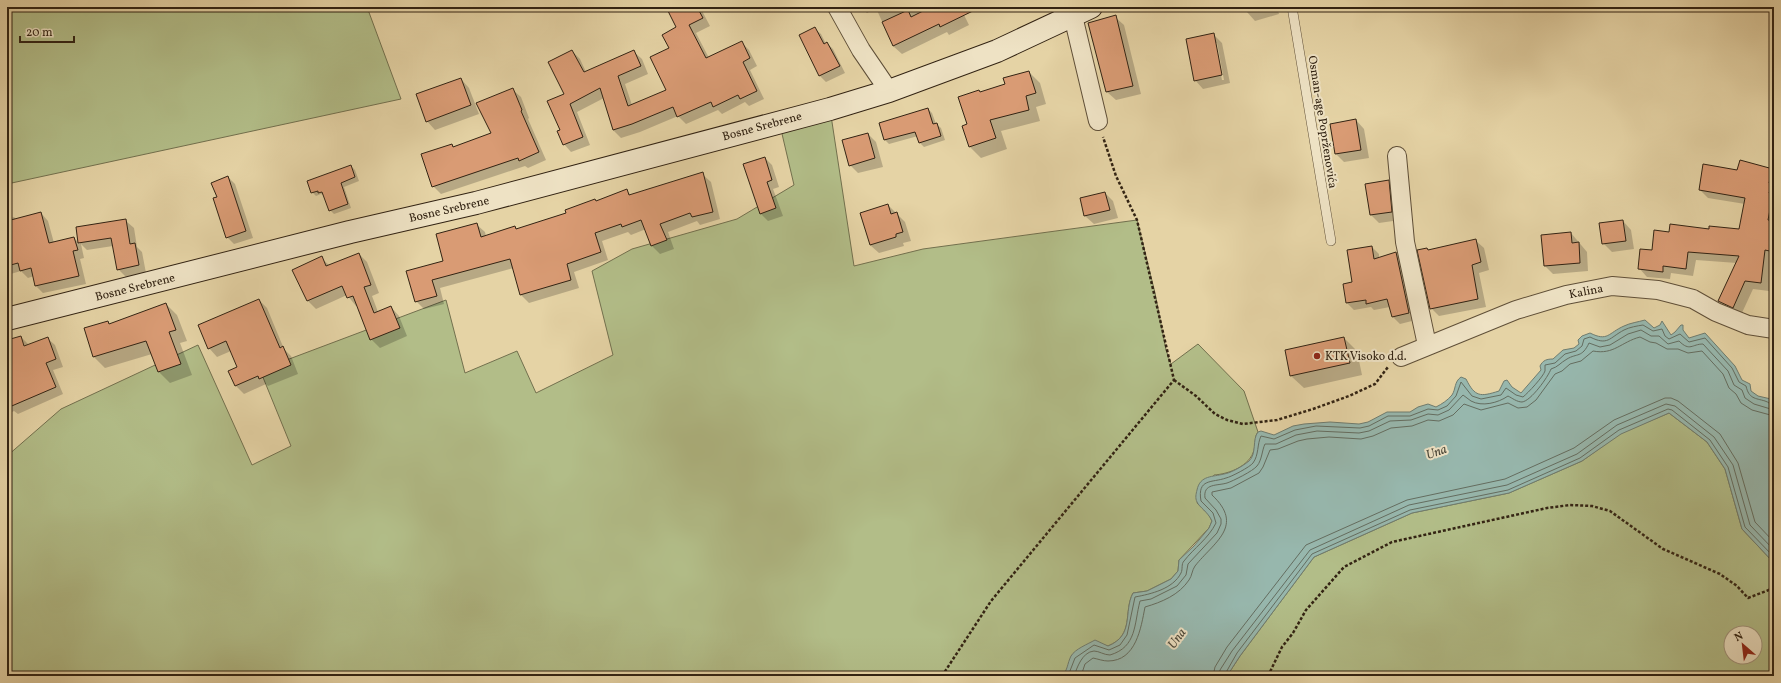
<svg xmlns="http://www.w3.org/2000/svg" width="1781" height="683" font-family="Vollkorn,serif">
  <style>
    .green { fill: #b2bd88; stroke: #72704e; fill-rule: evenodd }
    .water { fill: #97b7ad; stroke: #6f7c6f }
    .shadow { fill: #0003; fill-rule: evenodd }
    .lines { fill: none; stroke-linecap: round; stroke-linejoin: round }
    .shore { stroke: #646d60; stroke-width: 1 }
    .building { fill: #d99b74; stroke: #322313 }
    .lane-casing { stroke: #5f4f38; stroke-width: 10 }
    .street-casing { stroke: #5f4f38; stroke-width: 20 }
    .secondary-casing { stroke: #322313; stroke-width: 24 }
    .path { stroke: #322313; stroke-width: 2.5; stroke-dasharray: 3 2; stroke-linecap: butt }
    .lane { stroke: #eee2c4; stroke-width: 9 }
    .street { stroke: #eee2c4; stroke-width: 18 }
    .secondary { stroke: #eee2c4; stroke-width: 22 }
    .poi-dot { fill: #8f2418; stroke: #eee2c4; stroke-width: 1.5 }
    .labels { text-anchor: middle; stroke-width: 4; stroke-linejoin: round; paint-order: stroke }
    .street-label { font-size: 12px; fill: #322313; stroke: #eee2c4 }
    .poi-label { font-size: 12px; fill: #322313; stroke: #eee2c4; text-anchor: start }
    .water-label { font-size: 13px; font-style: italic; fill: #4b483a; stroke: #eee2c4 }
  </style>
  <rect width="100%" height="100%" fill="#e5d3a5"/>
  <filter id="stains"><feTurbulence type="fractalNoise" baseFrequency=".005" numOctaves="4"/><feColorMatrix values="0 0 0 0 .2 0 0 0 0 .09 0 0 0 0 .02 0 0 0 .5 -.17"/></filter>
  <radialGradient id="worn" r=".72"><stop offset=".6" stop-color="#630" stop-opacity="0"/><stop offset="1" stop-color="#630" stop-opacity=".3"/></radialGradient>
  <!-- green -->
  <g class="green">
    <polygon points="7,7 367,7 401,99 7,184"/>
    <path d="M830,109l24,157 69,-17 214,-29 18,73 11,57 5,14 27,-20 46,47 14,41c-4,5 -2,12 -4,18 -4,16 -25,24 -40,25l-17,28 12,12 3,6 -3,7 -30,32 -1,11 -7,8 -24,12 -14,2c-10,19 2,42 -25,53l-8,-2 -28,11 -6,17 -4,4h-1055v-220l54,-47 137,-64 54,120 39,-19 -31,-76 186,-70 19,73 52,-22 19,42 77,-38 -21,-84 40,-22 105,-30 57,-34 -15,-64z"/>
    <path d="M1669,413l38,29 18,27 17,60 32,34v113h-547l13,-20 74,-99 98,-44 97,-20 73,-32 39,-28zM1731,633h24v24h-24z"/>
  </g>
  <!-- water -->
  <path class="water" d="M1645,320l9,8 6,-3 2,-4 9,14 4,-3 6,-7h2v5l6,8 16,-5 30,33 7,14 8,4 1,7 7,5 13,3 3,5v159l-32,-34 -17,-60 -18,-27 -38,-29 -48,21 -39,27 -73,32 -97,20 -98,44 -74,99 -13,20h-165c6,-6 5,-12 9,-20 4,-7 17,-12 24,-16l13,6c27,-11 15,-34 25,-53l14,-2 24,-12 7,-8 1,-11 15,-14 15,-18 3,-7c-4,-9 -13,-14 -15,-19 -2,-4 -1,-8 0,-12 3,-15 16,-13 27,-16 7,-1 19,-8 25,-13 8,-7 3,-22 9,-29l3,-1 13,4 19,-9 11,-2 26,-2 29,2 9,-2 19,-10h23l8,-5 10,-3 8,3c6,-3 12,-7 16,-12 4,-6 2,-13 9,-18l5,2c9,18 14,18 33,12l5,-10 3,-1 5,7 9,6 20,-23 -1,-4c3,-6 7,-7 13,-7l10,-9 11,-2 5,-4 -1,-4 4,-4 8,-3c18,9 18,0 34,-7 6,-3 14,-4 21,-6z"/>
  <!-- shadow -->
  <g class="shadow">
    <polygon points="668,7 700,7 710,26 696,33 709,58 741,42 749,50 757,66 750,70 764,99 749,106 745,102 722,114 718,110 686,124 678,116 640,132 621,138 613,130 604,98 577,112 590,145 571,152 564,144 561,131 572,51 580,59 586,72 634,52 642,59 648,74 625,84 632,105 668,90 670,49 678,28"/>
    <polygon points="861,7 960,7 969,25 949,35 947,32 902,54 893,46 876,8 867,13"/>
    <polygon points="1245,7 1277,7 1279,14 1255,21 1247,12"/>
    <polygon points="1115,17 1124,25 1141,94 1116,100 1107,92"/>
    <polygon points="814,28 821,34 826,44 827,43 833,49 845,73 826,82 820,76 800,35"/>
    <path d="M1213,34l9,9 8,40 -27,6 -8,-9zM1215,43h2l7,37h-2z"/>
    <polygon points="1029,72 1040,83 1046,104 1036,107 1040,121 1001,131 1007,149 981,158 970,147 963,126 968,124 979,91 981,93 1006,85"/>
    <polygon points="461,79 469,88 479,114 435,130 427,121"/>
    <polygon points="513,90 521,97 529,118 528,119 546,160 528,168 525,166 441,194 433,186 451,145 454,147 492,134"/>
    <polygon points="928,109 932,113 936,124 941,128 945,140 924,147 920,143 918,136 889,144 885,140 880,124"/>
    <polygon points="1356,120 1364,129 1369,158 1344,162 1336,154"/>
    <polygon points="868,134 876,142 883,167 858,173 850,165"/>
    <polygon points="765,158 772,165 779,187 773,189 783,216 768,221 760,213"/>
    <polygon points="1741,161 1774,171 1774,258 1773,257 1769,291 1753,289 1741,315 1727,309 1719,301 1737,263 1696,260 1693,276 1671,273 1670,279 1647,277 1639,268 1652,251 1670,233 1710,230 1740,230 1745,204 1708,198 1700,190 1738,171"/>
    <polygon points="351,166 355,170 359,181 344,187 351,208 334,214 330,210 325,196 321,194 316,196 312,192"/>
    <polygon points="702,174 711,182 720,219 700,225 697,221 668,232 674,249 660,254 652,246 646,229 631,235 628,232 602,241 608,260 574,272 579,288 529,303 521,295 514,268 440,288 444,304 424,309 416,301 444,261 476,224 485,232 486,236 515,227 518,230 567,214 626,190 631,195"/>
    <polygon points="228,177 235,184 253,238 234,244 227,237 218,198"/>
    <polygon points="1388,181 1397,189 1400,220 1379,223 1371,215"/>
    <polygon points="1105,193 1113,201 1118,218 1094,224 1085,216 1081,199"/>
    <polygon points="888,205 905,222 911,241 903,243 904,246 879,253 870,245"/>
    <polygon points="41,213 48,221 54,243 74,238 80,244 77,228 126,221 134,228 137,247 142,252 146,273 126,277 118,269 113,246 87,250 81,244 84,258 80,259 86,284 43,293 36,286 34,276 28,278 21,271 7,275 7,219 14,217 17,220"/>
    <polygon points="1623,221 1631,230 1634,249 1612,252 1603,243"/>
    <polygon points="1571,233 1587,252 1588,271 1553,274 1545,266"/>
    <polygon points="1475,240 1484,248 1489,270 1479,273 1486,307 1439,316 1431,308 1429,251"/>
    <polygon points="1372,247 1379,254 1379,258 1396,253 1403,260 1416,320 1400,324 1393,317 1390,307 1374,310 1371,307 1354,310 1347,303 1353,283"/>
    <polygon points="359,254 367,262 379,293 372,296 378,312 391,307 399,316 407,336 380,348 371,339 358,306 356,306 347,295 316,309 308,301 294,270 321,258 329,265"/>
    <polygon points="259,300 267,308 284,349 291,356 298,374 268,386 266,384 244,394 236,386 229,371 238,367 231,351 217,357 209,348"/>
    <polygon points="166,304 177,315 187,341 180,343 192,375 170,383 159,372 152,354 105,368 94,357 107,322 110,325"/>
    <polygon points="21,337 29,345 47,338 55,345 63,367 53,370 63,394 18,414 14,411 12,412 7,408 7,341"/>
    <polygon points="1344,338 1357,351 1362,375 1304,388 1291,376"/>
  </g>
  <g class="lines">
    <!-- shore -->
    <g class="shore">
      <path d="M1068,676l7,-18 19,-13 15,5 11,-5 7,-10 8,-38c16,-3 38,-8 46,-24 2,-4 0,-9 3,-12 10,-13 24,-22 32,-38l-3,-10 -12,-12c-4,-23 11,-18 25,-23 5,-1 24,-11 27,-15 6,-8 4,-19 8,-27l13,3 21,-9 21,-4 44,2 9,-2 19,-10h22l18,-7 10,1 9,-4 9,-10 5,-14 11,14 9,3 20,-4 5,-7 10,7 7,2c5,-4 20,-20 22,-26 0,-2 0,-4 0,-6l10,-2 10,-9 11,-3 6,-5 2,-7 6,-2c18,9 19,1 34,-7 6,-3 13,-4 19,-5l10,6 9,-2 3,7 4,3 11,-5 9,8 16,-4 27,30 7,14 7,4c3,13 9,12 19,15 4,1 5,4 9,4"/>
      <path d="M1074,676c3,-8 8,-24 20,-25 5,0 10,4 16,4 27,-8 24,-31 30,-54l11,-2 26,-13 9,-11 2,-11 29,-31 4,-9v-5l-5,-9 -11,-12c-2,-15 12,-12 22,-15 6,-2 26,-12 30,-17 5,-6 5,-16 8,-22h11l20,-9 21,-4 42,2 10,-2 21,-10 21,-1 17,-6 10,1 11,-5 14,-15c3,2 5,4 8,6 11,6 27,2 37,-5 4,2 9,6 14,6 9,-1 26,-25 29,-33 7,-2 9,-6 16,-10 10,-6 15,-1 22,-16l11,4 10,-2 18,-11 13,-4 10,6h8l9,8 11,-3c11,11 13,3 24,3l25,27 6,14 8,5 3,8 9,6 20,6"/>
      <path d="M1081,676l4,-12 8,-6c5,1 10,3 15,3 28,0 33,-33 37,-54 17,-5 34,-12 44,-27 3,-4 3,-10 6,-14 19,-24 50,-40 17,-71v-3l19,-4 28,-15 4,-6 7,-17 8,-1 20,-8 9,-2 22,-2 32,2 12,-3 18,-8 21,-2 16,-6 11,1 14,-6 11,-11 17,6 27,-7 10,5 9,-1 9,-7 19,-26 7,-3 8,-7 11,-3 12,-10c21,4 28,-9 47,-14l10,5 6,1 11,6h11l10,4 14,-2 21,23 6,14 7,6 5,9 11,7 22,6"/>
      <polyline points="1213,676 1215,667 1227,647 1306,545 1407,500 1505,479 1574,448 1614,420 1665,398 1671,398 1678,401 1720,434 1738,463 1755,522 1774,542"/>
      <polyline points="1219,676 1220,670 1232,651 1310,550 1409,505 1507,485 1577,454 1617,425 1666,404 1675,406 1714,437 1733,465 1750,525 1774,550"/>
      <polyline points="1224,676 1237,653 1312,554 1410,510 1508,490 1580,458 1619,430 1668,409 1672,410 1710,440 1728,467 1745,527 1774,557"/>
    </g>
  </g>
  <!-- building -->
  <g class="building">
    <polygon points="666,7 697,7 703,18 689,25 706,58 742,41 750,58 743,62 757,91 740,99 738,95 713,107 711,102 677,117 673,107 632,124 613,130 600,88 570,104 583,137 563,145 557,131 560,130 547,101 564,94 548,62 572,50 584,72 634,50 641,66 618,76 628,106 666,90 650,57 669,48 662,35 676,27"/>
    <polygon points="931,7 981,7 940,27 939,24 893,46 882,22 908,10 911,17"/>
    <polygon points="1116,15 1133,86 1106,92 1088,23"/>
    <polygon points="815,27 824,44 827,42 840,66 819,76 799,35"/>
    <polygon points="1214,33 1222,75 1194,81 1186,39"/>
    <polygon points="1029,71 1036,93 1026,96 1029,110 990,120 996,138 969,147 962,126 967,124 958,97 979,90 980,92 1005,84 1003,78"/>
    <polygon points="461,78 471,105 426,122 416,94"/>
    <polygon points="513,88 522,110 521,111 539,152 519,161 518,158 432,187 421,154 452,144 453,147 491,133 476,103"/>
    <polygon points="928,108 933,124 937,123 941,136 919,143 915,132 884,140 879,123"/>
    <polygon points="1356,119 1361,150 1335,154 1330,124"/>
    <polygon points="868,133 875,158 849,166 842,140"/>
    <polygon points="765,157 772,180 767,182 776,208 760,214 743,164"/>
    <polygon points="1740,160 1773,169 1769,183 1772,184 1769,193 1773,194 1768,220 1774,221 1774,252 1765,250 1761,283 1745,281 1733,308 1718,301 1739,256 1688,252 1686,269 1663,266 1663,272 1638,269 1640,249 1652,250 1654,230 1669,232 1670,224 1709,229 1709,226 1739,229 1745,198 1699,190 1703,164 1737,170"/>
    <polygon points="351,165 355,177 341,183 348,204 329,211 322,192 318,193 318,191 311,193 307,181"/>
    <polygon points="703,172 713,212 692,217 690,213 660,224 667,240 651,246 641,220 622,227 621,224 595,233 601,252 567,264 571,280 520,295 510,259 432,280 437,296 415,302 406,271 443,261 436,234 477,223 481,237 515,226 516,229 566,213 565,210 595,199 596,201 627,189 629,195"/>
    <polygon points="228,176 246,231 226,238 213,198 217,197 211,183"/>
    <polygon points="1389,180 1392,212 1370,215 1365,184"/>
    <polygon points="1105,192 1110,210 1084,216 1080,198"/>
    <polygon points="888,204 891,214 897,212 903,232 896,234 896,237 870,245 860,213"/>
    <polygon points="41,212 49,243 74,237 78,250 73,251 79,276 35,286 31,268 20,271 18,263 7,266 7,221"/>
    <polygon points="126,219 130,244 135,243 139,265 117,270 111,238 78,243 76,227"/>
    <polygon points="1623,220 1626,241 1602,244 1599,223"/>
    <polygon points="1571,232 1572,243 1579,242 1580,263 1544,266 1541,235"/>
    <polygon points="1476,239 1481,262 1472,265 1478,299 1430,309 1417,250 1427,248 1428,250"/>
    <polygon points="1372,246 1374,259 1396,252 1409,313 1392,317 1387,299 1366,304 1366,300 1346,303 1343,284 1352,282 1347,250"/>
    <polygon points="359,253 371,285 364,287 374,313 391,306 400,328 370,340 353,296 347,298 342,286 307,301 292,270 322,256 326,266"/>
    <polygon points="259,299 280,348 283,346 291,365 259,379 258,376 235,386 228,371 237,367 226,341 208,349 198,325"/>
    <polygon points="166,303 176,330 169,332 181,364 158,372 146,341 93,357 84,328 108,321 109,324"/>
    <polygon points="21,336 24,346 48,337 56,359 46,363 56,387 7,408 7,368 10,367 7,354 7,340"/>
    <polygon points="1344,337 1350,363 1290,376 1285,350"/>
  </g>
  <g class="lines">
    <!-- lane casing -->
    <g class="lane-casing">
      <polyline id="lane" points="1292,7 1331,241"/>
    </g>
    <!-- street casing -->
    <g class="street-casing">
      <g id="street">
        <polyline points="837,7 861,50 889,91"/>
        <polyline points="1073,16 1098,121"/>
        <polyline points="1397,156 1405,242 1427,345"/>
        <polyline points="1401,357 1516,310 1566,295 1612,286 1658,290 1693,299 1716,312 1748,325 1774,329"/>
      </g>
    </g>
    <!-- secondary casing -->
    <g class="secondary-casing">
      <polyline id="secondary" points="7,319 350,232 476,203 830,109 889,91 997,51 1091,7"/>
    </g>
    <!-- path -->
    <g class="path">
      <polyline points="1174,380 1196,396 1215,414 1227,420 1243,424 1277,420 1313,409 1349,396 1375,384 1388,367"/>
      <polyline points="942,676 991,601 1174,380 1137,220 1116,176 1103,137"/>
      <polyline points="1268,676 1282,647 1293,633 1306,610 1344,567 1392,542 1547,508 1570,505 1592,506 1610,511 1663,549 1720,574 1737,586 1748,598 1774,588"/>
    </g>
    <!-- lane -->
    <use href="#lane" class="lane"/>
    <!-- street -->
    <use href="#street" class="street"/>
    <!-- secondary -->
    <use href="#secondary" class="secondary"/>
  </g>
  <!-- markers -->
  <circle class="poi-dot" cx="1317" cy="356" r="4"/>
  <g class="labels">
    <!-- street labels -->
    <g class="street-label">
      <text transform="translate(1323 122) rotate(81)" y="4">Osman-age Poprženovića</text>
      <text transform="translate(762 126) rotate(-15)" y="4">Bosne Srebrene</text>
      <text transform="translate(449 209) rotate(-13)" y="4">Bosne Srebrene</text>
      <text transform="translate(135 287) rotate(-14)" y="4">Bosne Srebrene</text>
      <text transform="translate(1586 291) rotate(-11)" y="4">Kalina</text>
    </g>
    <!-- poi labels -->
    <g class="poi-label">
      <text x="1325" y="360">KTK Visoko d.d.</text>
    </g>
    <!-- water labels -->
    <g class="water-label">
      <text transform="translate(1436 451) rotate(-19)" y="5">Una</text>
      <text transform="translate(1176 638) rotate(-54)" y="5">Una</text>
    </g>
  </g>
  <!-- margin -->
  <rect width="1781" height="683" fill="none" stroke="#e5d3a5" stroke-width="24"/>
  <rect x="8" y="8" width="1765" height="667" fill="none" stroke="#322313" stroke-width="2"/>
  <rect x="12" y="12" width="1757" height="659" fill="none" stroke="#322313"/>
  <!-- north arrow -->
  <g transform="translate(1743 645) rotate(332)"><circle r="19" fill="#eee2c4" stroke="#a3967d"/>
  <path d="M0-3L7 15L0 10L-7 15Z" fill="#8f2418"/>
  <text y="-6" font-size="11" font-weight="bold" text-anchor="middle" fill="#322313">N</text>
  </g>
  <!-- scale -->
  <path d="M20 36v6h54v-6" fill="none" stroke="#322313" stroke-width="2"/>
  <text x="26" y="36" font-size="12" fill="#322313" stroke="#eee2c4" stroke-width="3" paint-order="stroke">20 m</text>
  <rect width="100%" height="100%" filter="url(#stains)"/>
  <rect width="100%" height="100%" fill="url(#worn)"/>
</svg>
